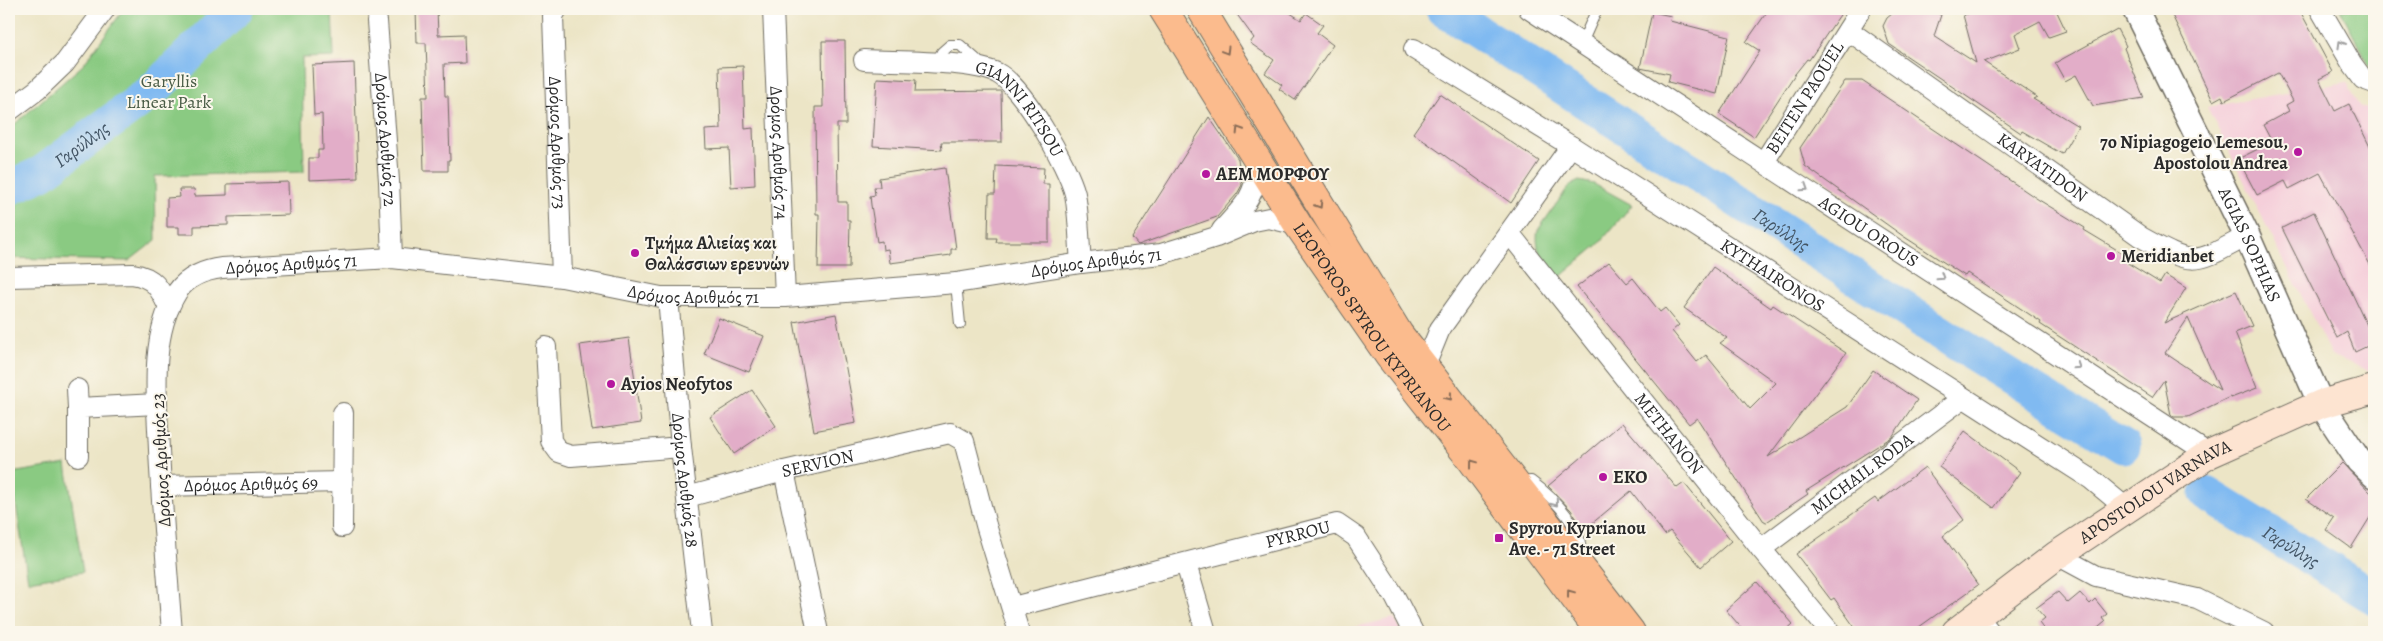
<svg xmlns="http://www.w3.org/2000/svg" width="2383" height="641" font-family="Alegreya,serif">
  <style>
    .built { fill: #f5cfda }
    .green { fill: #8aca82; stroke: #5a7a56 }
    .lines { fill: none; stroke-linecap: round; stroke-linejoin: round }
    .river { stroke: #80baf1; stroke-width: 35 }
    .building { fill: #e2adc8; fill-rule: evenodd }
    .service-casing { stroke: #6f6c61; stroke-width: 12 }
    .minor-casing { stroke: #6f6c61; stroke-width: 22 }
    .tertiary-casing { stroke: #6f6c61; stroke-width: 28 }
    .secondary-casing { stroke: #6f6c61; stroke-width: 30 }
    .primary-casing { stroke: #6f6c61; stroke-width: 30 }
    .service { stroke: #fff; stroke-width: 10 }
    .minor { stroke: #fff; stroke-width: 20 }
    .tertiary { stroke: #fff; stroke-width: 25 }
    .secondary { stroke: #fde4d1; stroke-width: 28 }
    .primary { stroke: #fbbb8d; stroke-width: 28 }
    .oneway { stroke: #a0a0a0 }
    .oneway2 { stroke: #896c57 }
    .poi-dot { fill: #b5179e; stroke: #fbf7ec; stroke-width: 2 }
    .labels { text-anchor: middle; stroke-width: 4; stroke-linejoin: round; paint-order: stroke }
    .park-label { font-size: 18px; fill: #485b45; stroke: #fbf7ec }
    .street-label { font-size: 18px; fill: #2b2b2b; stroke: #fbf7ec }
    .poi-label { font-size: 18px; font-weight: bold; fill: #2b2b2b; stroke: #fbf7ec; text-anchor: start }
    .water-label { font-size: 19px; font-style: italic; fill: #445666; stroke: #fbf7ec }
  </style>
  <rect width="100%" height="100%" fill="#fbf7ec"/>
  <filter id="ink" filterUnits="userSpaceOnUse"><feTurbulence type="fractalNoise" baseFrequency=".02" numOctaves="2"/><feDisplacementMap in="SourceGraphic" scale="10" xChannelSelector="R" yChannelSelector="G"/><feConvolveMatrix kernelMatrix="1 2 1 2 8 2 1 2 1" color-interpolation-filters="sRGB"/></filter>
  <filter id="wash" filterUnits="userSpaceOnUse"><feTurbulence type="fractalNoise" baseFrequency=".0096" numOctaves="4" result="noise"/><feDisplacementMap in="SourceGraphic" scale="20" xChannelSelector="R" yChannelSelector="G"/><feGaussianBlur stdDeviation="1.12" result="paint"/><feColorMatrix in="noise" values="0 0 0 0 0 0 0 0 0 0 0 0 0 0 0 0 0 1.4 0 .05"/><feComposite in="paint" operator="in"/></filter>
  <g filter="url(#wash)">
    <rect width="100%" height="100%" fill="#ece5c6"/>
    <!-- built -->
    <g class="built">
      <polygon points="2347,82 2359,106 2365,108 2374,107 2374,373 2331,355 2207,107"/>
      <polygon points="1394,618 1402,632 1332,632"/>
    </g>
    <!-- green -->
    <g class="green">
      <polygon points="124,9 332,9 334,57 302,58 304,172 155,176 156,240 129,261 9,258 9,129 83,65"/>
      <polygon points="2340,9 2374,9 2374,74"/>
      <path d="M1579,181l15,3 38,21 -34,40 -38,32c-17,-5 -26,-32 -22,-47l31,-44z"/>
      <polygon points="66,464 83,572 28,581 11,473"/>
    </g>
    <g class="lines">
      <!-- river -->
      <g class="river">
        <path id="s1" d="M1443,9l512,333 168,104"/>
        <path id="s2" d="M9,188l33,-15 109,-81 85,-83"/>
        <path id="s3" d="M2207,494l167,103"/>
      </g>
    </g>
    <g id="blocks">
      <!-- building -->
      <g class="building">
        <polygon points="416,9 437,9 438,35 464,34 465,63 444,64 445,96 448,96 450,160 448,160 448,171 424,171 422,97 428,97 426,43 417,43"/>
        <polygon points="1233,9 1284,9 1301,20 1306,13 1323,25 1317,33 1333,45 1295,100 1279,89 1282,85 1265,73 1274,60 1250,43 1254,38"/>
        <polygon points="1769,9 1844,9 1809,60 1807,59 1795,74 1754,137 1719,114 1760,51 1746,42"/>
        <polygon points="1898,9 1929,9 1941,15 1934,36 1976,63 1963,15 1987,9 2065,9 2057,12 2066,31 2049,37 2040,21 2015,34 2020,48 1984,62 2037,97 2033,99 2078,126 2062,154 2022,131 2021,133 1889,44 1883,26 1887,18"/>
        <polygon points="2169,9 2299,9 2333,72 2319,79 2335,111 2349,104 2374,155 2374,272 2320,173 2289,189 2285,181 2257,195 2238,159 2272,142 2263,125 2289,111 2286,105 2293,101 2278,73 2224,101 2222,96 2213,101"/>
        <polygon points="1652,12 1671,16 1670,21 1729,36 1717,94 1668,82 1670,74 1640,68"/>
        <polygon points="2117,29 2126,46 2124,48 2144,98 2093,106 2076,75 2065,81 2055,63"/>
        <polygon points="822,41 845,41 846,124 837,124 838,202 847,202 847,220 850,220 849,268 818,268 819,214 816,214 815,107 823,107"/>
        <polygon points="354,63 358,178 309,180 309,158 318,158 318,150 323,150 322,114 314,115 312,65"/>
        <polygon points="743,66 745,129 753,128 755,185 731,187 729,148 706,149 705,130 721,129 719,67"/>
        <polygon points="877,78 916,80 915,92 1001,91 1002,142 941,142 942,150 873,146"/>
        <path d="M1845,81h17l177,119 46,28 -1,2 45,27 -3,5 34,21 5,-8 21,13 -22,35 72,-32 16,35 -17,7 22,55 -26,10 -1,-1 -42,20h-14l-3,-2 -7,-35 -12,17 -112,-73 1,-2 -74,-49 -2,3 -62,-40 -98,-70 -5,-18zM2188,318l32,72 -55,-37z"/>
        <polygon points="1440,94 1539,161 1511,203 1413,133"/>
        <polygon points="1209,117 1238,159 1242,185 1237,194 1217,217 1138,245 1132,238"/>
        <polygon points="996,166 1044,168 1043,184 1049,184 1049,242 996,242 997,238 988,238 989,194 995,194"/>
        <polygon points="945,168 956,249 951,249 951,255 890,263 888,249 883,250 882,241 877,242 871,205 870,196 875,195 874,187 880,187 879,178"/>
        <polygon points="288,182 289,215 228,217 228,225 194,226 194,234 179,234 179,227 167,227 167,198 180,197 179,189 194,189 195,196 227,195 227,184"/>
        <polygon points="2314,212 2374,340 2374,343 2355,352 2347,332 2337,338 2282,228"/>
        <polygon points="1609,262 1627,283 1633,278 1660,312 1665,308 1679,325 1672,331 1697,362 1706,355 1750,409 1776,383 1720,343 1727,338 1684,308 1713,267 1771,308 1773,305 1846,353 1768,457 1847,407 1873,370 1917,400 1892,437 1806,491 1808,494 1765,523 1697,418 1689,424 1577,287"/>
        <polygon points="836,314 856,423 814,431 794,322"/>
        <polygon points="719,318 764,336 749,372 704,354"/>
        <polygon points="629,338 641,423 592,430 580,345"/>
        <polygon points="752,390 776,426 734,454 710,417"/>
        <polygon points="1622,423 1677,488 1684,483 1731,541 1701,567 1670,531 1665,535 1631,491 1584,530 1571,510 1548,486"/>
        <polygon points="1965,431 2020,472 1994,508 1939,467"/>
        <polygon points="2342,463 2374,496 2374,511 2351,548 2326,530 2334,518 2306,499"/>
        <polygon points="1925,467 1964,520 1943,536 1978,585 1912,632 1858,632 1834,598 1831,600 1796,554 1875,498 1878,502"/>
        <polygon points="1757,582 1793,624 1784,632 1745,632 1726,610"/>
        <polygon points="2058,592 2068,603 2080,593 2090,604 2095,599 2107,614 2102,618 2105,622 2093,632 2046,632 2039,623 2045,618 2036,608"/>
      </g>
    </g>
  </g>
  <g filter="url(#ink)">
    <use href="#blocks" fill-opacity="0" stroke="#6f6c61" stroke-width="1"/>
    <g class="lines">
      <!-- service casing -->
      <g class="service-casing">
        <g id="service">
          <polyline points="1582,43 1597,9"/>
          <polyline points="936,63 942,52 950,45 960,45 977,60 978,66"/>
          <polyline points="956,283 960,324"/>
          <path d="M1519,482l12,-1c19,14 59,51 47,76"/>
        </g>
      </g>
      <!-- minor casing -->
      <g class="minor-casing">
        <g id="minor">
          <path id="s4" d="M557,9l-4,7 9,261"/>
          <path id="s5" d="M773,9l12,288"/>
          <path id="s6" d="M1529,9l680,445"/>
          <polyline points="2320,9 2352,64 2363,79 2374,83"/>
          <path id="s7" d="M377,21l12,160 3,77"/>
          <path id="s8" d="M1848,30l293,207c54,30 52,28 106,-1"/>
          <path id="s9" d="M1414,49l157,97 520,333 35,29"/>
          <path id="s10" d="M864,60c34,2 105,0 133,13 26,13 71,93 78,121 4,22 4,47 6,69"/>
          <polyline points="9,111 37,90 65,63 105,9"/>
          <path id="s11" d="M1764,162l97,-153"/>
          <path d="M1222,230c25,-27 30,-30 38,-66"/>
          <path id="s12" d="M1510,234l251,315 69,83"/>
          <path d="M9,277l123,-3c23,3 28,15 37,34"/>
          <path id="s13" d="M668,297l13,150 21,185"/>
          <polyline points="546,347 551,441 559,452 571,456 681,447"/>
          <polyline points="1425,366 1440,329 1571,146"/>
          <polyline points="77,389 78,408"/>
          <polyline points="78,456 78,408 157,404"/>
          <polyline points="784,471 818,632"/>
          <path id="s14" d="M161,486l181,-4"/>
          <path id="s15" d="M687,497l97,-26 166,-38 14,8 22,84 33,107"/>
          <polyline points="342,527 343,413"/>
          <path id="s16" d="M1761,549l202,-151"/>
          <polyline points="2057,555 2096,576 2197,599 2264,632"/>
          <polyline points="1186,564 1206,632"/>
          <path id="s17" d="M1013,607l324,-83 19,13 39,60 18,35"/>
          <polyline points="1977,616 1990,632"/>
          <path id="s18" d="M172,632c-5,-61 -10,-121 -13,-182 -2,-50 -10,-113 18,-158 10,-15 28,-22 45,-24l170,-10 170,19 99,20h124l171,-14 125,-20 80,-9 55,-17 38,-16 15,-3 29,7"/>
        </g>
      </g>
      <!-- tertiary casing -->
      <g class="tertiary-casing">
        <g id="tertiary">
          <path id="s19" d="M2135,9l112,227 74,168 38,57 15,14"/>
        </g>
      </g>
      <!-- secondary casing -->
      <g class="secondary-casing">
        <g id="secondary">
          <path id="s20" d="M1956,632l101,-77 152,-101 112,-50 53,-15"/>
        </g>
      </g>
      <!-- primary casing -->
      <g class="primary-casing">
        <g id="primary">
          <path id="s21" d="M1163,9l135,216 91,131 84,106 127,170"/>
          <polyline points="1201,9 1399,334 1631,632"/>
        </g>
      </g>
      <!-- service -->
      <use href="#service" class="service"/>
      <!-- minor -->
      <use href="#minor" class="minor"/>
      <!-- tertiary -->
      <use href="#tertiary" class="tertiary"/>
      <!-- secondary -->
      <use href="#secondary" class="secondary"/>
      <!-- primary -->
      <use href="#primary" class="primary"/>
    </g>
    <!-- one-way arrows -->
    <defs><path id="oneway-chevron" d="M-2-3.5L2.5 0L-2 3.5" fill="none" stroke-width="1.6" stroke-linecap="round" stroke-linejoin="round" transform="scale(1.25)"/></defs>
    <g class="oneway">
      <use href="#oneway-chevron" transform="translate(2341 44) rotate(-120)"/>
      <use href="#oneway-chevron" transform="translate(1805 188) rotate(33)"/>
      <use href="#oneway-chevron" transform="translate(1941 277) rotate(33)"/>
      <use href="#oneway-chevron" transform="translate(2077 366) rotate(33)"/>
      <use href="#oneway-chevron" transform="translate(1555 503) rotate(51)"/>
    </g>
    <g class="oneway2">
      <use href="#oneway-chevron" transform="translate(1226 51) rotate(59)"/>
      <use href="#oneway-chevron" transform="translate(1239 130) rotate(-122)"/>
      <use href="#oneway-chevron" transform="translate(1319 205) rotate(58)"/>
      <use href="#oneway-chevron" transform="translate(1449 397) rotate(52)"/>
      <use href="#oneway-chevron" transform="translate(1473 463) rotate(-127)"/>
      <use href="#oneway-chevron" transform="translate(1570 593) rotate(-127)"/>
    </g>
  </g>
  <!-- markers -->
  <g class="poi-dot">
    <circle cx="2298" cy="152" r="5"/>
    <circle cx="1206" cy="174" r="5"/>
    <circle cx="635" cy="253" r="5"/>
    <circle cx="2111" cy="256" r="5"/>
    <circle cx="611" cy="384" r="5"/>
    <circle cx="1603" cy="477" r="5"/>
    <rect x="1494" y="533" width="10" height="10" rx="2.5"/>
  </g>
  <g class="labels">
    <!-- park labels -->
    <g class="park-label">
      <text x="169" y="87">Garyllis<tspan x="169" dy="21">Linear Park</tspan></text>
    </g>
    <!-- street labels -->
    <g class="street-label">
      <text dy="6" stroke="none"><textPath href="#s11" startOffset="76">BEITEN PAOUEL</textPath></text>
      <text dy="6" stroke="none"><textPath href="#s10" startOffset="175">GIANNI RITSOU</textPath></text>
      <text dy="6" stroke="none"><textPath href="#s7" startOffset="119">Δρόμος Αριθμός 72</textPath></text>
      <text dy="6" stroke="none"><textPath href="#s4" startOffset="135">Δρόμος Αριθμός 73</textPath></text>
      <text dy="6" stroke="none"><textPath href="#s5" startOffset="144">Δρόμος Αριθμός 74</textPath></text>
      <text dy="6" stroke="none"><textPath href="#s8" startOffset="238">KARYATIDON</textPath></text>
      <text dy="6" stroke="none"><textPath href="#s6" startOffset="406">AGIOU OROUS</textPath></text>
      <text dy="6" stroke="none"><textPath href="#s19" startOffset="262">AGIAS SOPHIAS</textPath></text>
      <text dy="6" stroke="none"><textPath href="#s18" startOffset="1276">Δρόμος Αριθμός 71</textPath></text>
      <text dy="6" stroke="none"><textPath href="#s18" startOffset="466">Δρόμος Αριθμός 71</textPath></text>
      <text dy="6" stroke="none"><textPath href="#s9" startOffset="424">KYTHAIRONOS</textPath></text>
      <text dy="6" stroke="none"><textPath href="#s18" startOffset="871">Δρόμος Αριθμός 71</textPath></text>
      <text dy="6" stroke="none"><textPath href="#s21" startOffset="381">LEOFOROS SPYROU KYPRIANOU</textPath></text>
      <text dy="6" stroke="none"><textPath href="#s12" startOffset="255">METHANON</textPath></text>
      <text transform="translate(161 460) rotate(-93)" y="6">Δρόμος Αριθμός 23</text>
      <text dy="6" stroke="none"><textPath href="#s15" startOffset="135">SERVION</textPath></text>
      <text dy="6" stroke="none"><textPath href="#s16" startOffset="126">MICHAIL RODA</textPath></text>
      <text dy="6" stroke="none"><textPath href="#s13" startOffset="184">Δρόμος Αριθμός 28</textPath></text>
      <text dy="6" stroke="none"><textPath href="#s14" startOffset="90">Δρόμος Αριθμός 69</textPath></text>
      <text dy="6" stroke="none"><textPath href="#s20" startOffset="244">APOSTOLOU VARNAVA</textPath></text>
      <text dy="6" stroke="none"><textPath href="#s17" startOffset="294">PYRROU</textPath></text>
    </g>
    <!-- poi labels -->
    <g class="poi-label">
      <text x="2288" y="148" text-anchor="end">7o Nipiagogeio Lemesou,<tspan x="2288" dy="21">Apostolou Andrea</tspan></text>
      <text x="1216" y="180">ΑΕΜ ΜΟΡΦΟΥ</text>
      <text x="645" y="249">Τμήμα Αλιείας και<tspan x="645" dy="21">Θαλάσσιων ερευνών</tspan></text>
      <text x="2121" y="262">Meridianbet</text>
      <text x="621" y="390">Ayios Neofytos</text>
      <text x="1613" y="483">EKO</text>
      <text x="1509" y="534">Spyrou Kyprianou<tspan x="1509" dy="21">Ave. - 71 Street</tspan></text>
    </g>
    <!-- water labels -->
    <g class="water-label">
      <text dy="7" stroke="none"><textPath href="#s2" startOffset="85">Γαρύλλης</textPath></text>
      <text dy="7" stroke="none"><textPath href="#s1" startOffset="404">Γαρύλλης</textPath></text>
      <text dy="7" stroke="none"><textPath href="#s3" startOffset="99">Γαρύλλης</textPath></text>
    </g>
  </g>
  <!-- margin -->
  <rect width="2383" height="641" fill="none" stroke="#fbf7ec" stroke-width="30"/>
</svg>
